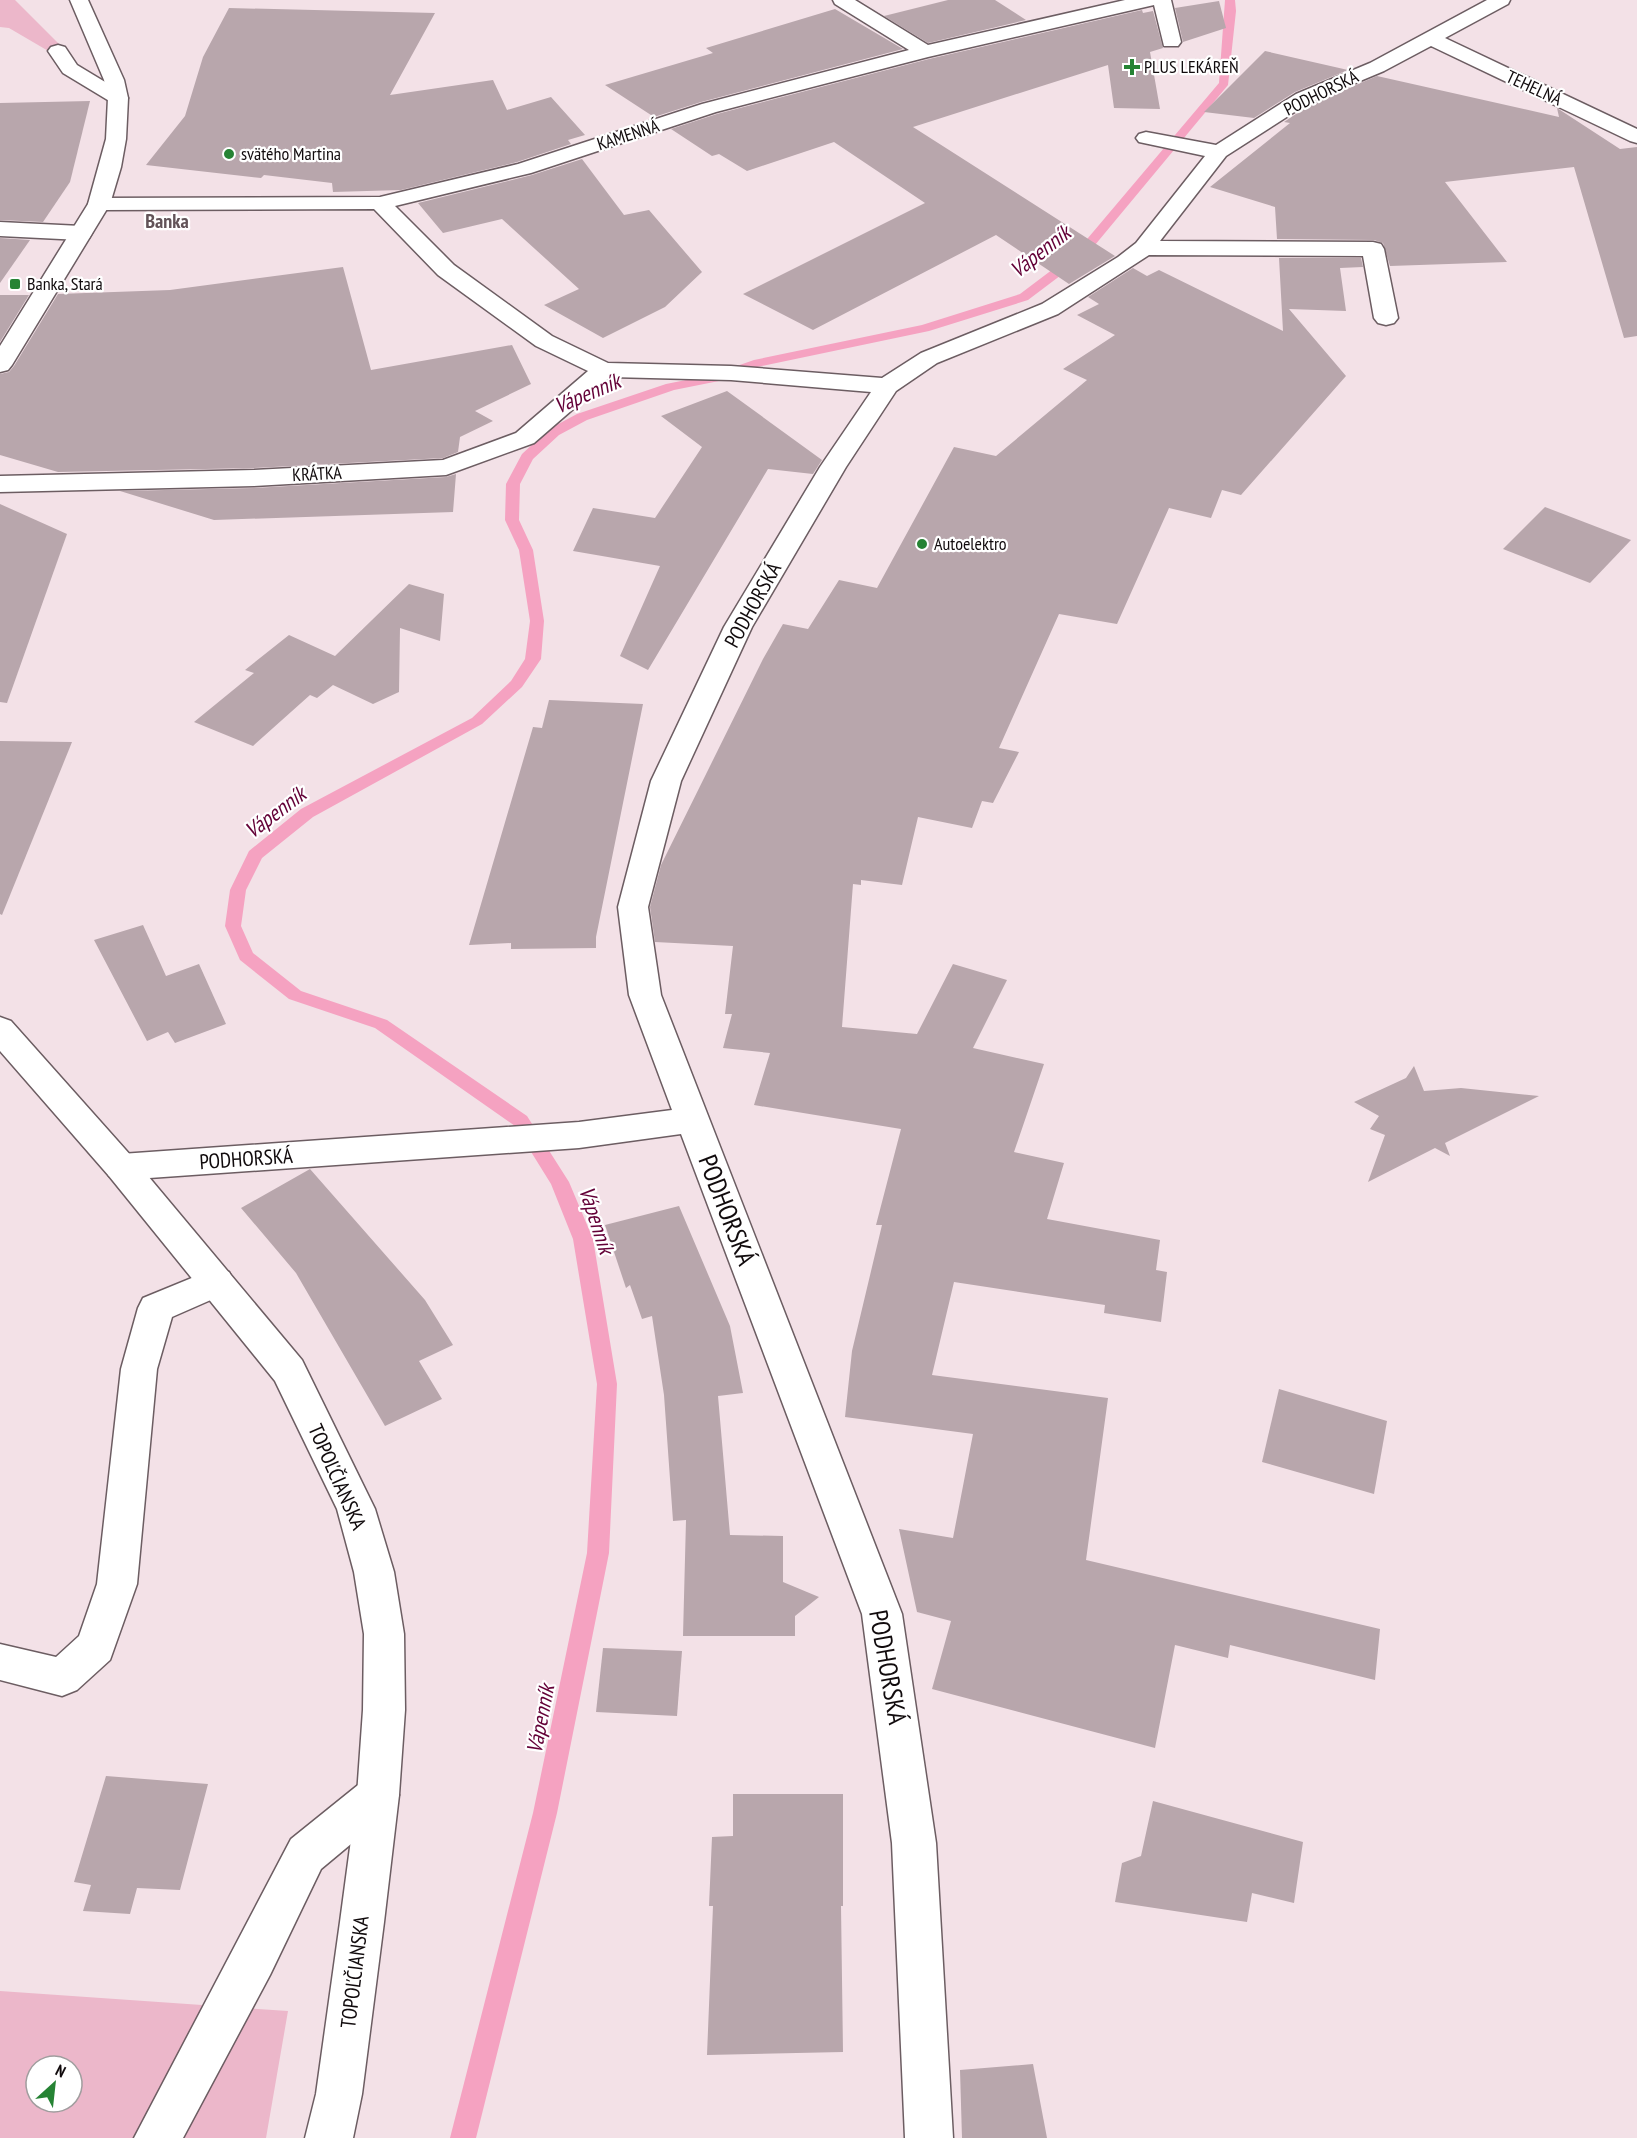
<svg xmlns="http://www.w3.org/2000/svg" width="1637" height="2138" font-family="'PT Sans Narrow',sans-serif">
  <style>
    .green { fill: #ecb7ca; fill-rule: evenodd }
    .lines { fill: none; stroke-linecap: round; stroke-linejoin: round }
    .stream { fill: #f5a2c1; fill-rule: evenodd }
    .building { fill: #b8a6ac }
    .minor-casing { stroke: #6c5d62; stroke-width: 3 }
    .major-casing { stroke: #6c5d62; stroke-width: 3 }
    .minor { fill: #fff; fill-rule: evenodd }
    .major { fill: #fff; fill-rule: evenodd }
    .poi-dot { fill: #268334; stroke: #fff; stroke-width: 2 }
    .labels { text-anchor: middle; stroke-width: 4.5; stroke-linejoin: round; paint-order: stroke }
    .far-poi-label { font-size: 18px; fill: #110b0d; stroke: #fff; text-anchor: start }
    .far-street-label { font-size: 18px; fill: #110b0d; stroke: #fff }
    .far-quarter-label { font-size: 20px; font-weight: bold; fill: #625358; stroke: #fff }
    .street-label { font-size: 21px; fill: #110b0d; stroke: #fff }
    .water-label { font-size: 22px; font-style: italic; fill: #630037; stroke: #fff }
    .near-street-label { font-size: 26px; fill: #110b0d; stroke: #fff }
  </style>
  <rect width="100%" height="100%" fill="#f3e1e7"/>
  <!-- green -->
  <g class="green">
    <polygon points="0,0 15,0 65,50 50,52 9,28 0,27"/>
    <path d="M0,1991l288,20 -22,127h-266zM36,2066h36v36h-36z"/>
  </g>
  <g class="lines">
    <!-- stream -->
    <polygon class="stream" points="1225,0 1235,0 1236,11 1228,85 1085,257 1028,300 929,331 757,367 719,381 674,390 587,420 559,435 533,459 520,484 519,520 533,550 544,621 541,659 522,687 482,724 313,817 262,858 246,890 241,926 253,953 301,991 387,1020 527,1116 569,1182 593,1239 617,1384 609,1553 557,1813 476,2138 450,2138 533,1813 587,1553 597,1384 573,1239 551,1184 515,1126 375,1028 289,999 240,960 225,926 230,890 249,851 301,809 472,718 511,681 525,659 530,621 519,550 505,520 506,484 522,454 549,429 577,414 666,384 711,375 754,360 922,325 1020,294 1077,251 1219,83"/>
  </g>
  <!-- building -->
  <g class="building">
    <polygon points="948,0 995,0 1026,20 928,43 884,16"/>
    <polygon points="1219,1 1226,28 1183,42 1175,8"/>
    <polygon points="229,8 435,13 390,95 493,80 507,110 551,97 585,135 568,140 571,144 517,162 401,190 333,192 332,183 264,175 261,178 146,165 185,116 203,57"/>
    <polygon points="835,9 903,49 701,102 654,117 605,85 713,53 706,48"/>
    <polygon points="1142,10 1143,13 1153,11 1163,48 1150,52 1160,109 1114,108 1108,65 913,127 1115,256 1069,284 996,235 813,330 743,294 925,203 834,142 747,171 719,154 712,156 671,129 717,114 929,59"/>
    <polygon points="1265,51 1348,70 1295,92 1254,118 1204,112"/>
    <polygon points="1377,76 1559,117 1557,108 1620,149 1637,147 1637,336 1624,338 1574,167 1445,182 1507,262 1390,266 1383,243 1374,240 1277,239 1275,207 1210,187 1290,123 1284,122 1311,104"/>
    <polygon points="90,101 70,182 43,222 0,220 0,103"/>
    <polygon points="582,159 624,215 649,210 702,272 665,307 603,338 544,305 579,289 502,219 443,233 418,203 532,175"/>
    <polygon points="0,238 30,240 0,283"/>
    <polygon points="1279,258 1361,258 1363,267 1340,268 1346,311 1289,309 1346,376 1241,495 1222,490 1211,518 1169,508 1117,624 1059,614 999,748 1019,752 993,803 982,801 972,828 918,817 902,885 861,880 861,885 853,884 842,1027 917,1034 953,964 1007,980 973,1048 1044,1064 1014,1152 1064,1163 1047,1219 1160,1240 1156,1270 1167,1272 1161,1322 1104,1313 1105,1305 954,1282 932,1375 1108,1398 1086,1560 1380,1629 1375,1680 1230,1645 1228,1658 1175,1645 1155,1748 932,1689 951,1621 917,1612 899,1529 953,1538 973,1434 845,1417 852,1351 882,1225 876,1225 901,1129 754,1105 770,1053 723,1048 732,1014 725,1014 733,946 655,942 650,907 661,865 763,659 783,624 808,629 839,580 877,588 954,447 996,456 1087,380 1063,369 1115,335 1077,315 1099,304 1088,297 1133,268 1147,276 1159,270 1283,331"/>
    <polygon points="343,267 371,370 512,345 531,384 475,411 493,421 460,437 458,452 443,458 254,468 58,472 0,455 0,374 9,372 14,366 58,294 170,290"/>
    <polygon points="0,295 29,295 0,342"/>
    <polygon points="727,391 822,460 813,474 768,469 648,670 620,656 660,566 573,551 593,508 655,518 702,447 661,416"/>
    <polygon points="456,474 453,512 214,520 120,491 254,488 446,477"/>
    <polygon points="0,504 67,534 7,703 0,702"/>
    <polygon points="1545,507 1631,540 1590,583 1503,549"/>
    <polygon points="409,584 444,594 440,641 400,628 399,692 373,704 333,685 317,698 310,695 253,746 194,722 254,673 245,670 289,635 335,656"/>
    <polygon points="549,700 643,704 596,937 596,948 511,949 511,943 469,945 533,727 542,728"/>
    <polygon points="0,741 72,742 2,915 0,914"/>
    <polygon points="143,925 166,976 199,964 226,1024 175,1043 168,1032 147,1041 94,940"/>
    <polygon points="1414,1066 1424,1091 1461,1088 1539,1096 1445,1143 1450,1156 1435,1148 1368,1182 1385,1135 1370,1129 1379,1116 1354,1102 1406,1078"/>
    <polygon points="310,1169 425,1300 453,1345 419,1361 442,1399 385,1426 296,1273 241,1208"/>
    <polygon points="679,1206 730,1326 743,1393 718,1396 730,1535 783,1536 783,1582 819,1597 795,1616 795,1636 683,1636 686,1520 673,1521 664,1395 652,1316 642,1319 630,1285 626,1288 605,1225"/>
    <polygon points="1279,1389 1387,1421 1374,1494 1262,1462"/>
    <polygon points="603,1648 682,1651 677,1716 596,1712"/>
    <polygon points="106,1776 208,1784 180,1890 137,1888 130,1914 83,1911 91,1885 74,1882"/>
    <polygon points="733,1794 843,1794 843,1906 841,1906 843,2052 707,2055 713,1906 709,1906 712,1837 733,1836"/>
    <polygon points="1153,1801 1303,1842 1294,1903 1252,1893 1247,1922 1115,1902 1122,1863 1141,1856"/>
    <polygon points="1033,2064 1047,2138 962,2138 960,2070"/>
  </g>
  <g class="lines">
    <!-- minor casing -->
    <g class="minor-casing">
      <g id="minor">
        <polygon points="833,0 855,0 928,45 1125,0 1171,0 1181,42 1178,46 1164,46 1154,5 928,57 716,112 531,173 395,206 454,265 552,336 608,363 731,366 882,378 921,353 1042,304 1118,257 1136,243 1205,156 1139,142 1136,138 1139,134 1146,132 1216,145 1296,94 1370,63 1487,0 1510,0 1508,4 1445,38 1637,129 1637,143 1630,141 1431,46 1384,71 1310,102 1226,156 1160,241 1373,242 1381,244 1384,249 1398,318 1394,323 1386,325 1378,323 1374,318 1363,256 1149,255 1058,314 937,363 896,391 846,467 752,627 681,781 648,907 661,995 902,1614 936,1843 953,2138 905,2138 892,1843 862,1614 681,1134 579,1148 121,1180 109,1176 104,1167 109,1158 121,1154 579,1122 672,1110 629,995 618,907 651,781 724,627 820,467 871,392 731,380 610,377 534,443 446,475 254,486 0,492 0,476 254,470 443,460 516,433 588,371 536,346 438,275 374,209 99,210 91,209 88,204 91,199 99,198 380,197 518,164 702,104 909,50 835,4"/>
        <polygon points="58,45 65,47 77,65 125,94 128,98 125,102 111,102 63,73 48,51 51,47"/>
        <polygon points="0,222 81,226 89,228 92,233 89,238 81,240 0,236"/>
        <polygon points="216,1268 229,1272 234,1282 229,1292 172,1317 157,1369 137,1584 110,1660 77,1690 62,1696 0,1680 0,1644 56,1657 79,1636 97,1584 121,1369 138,1308 143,1298"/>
        <polygon points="378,1775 393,1781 399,1795 393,1809 321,1869 270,1975 183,2138 134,2138 291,1839 363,1781"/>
      </g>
    </g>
    <!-- major casing -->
    <g class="major-casing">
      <g id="major">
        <polygon points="70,0 88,0 124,80 128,98 126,139 121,167 110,204 12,365 8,370 0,372 0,346 88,204 106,139 108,98 104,80"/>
        <polygon points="0,1017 11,1021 133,1158 302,1360 375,1509 394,1572 404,1634 405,1710 399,1795 384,1922 362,2094 353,2138 305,2138 316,2094 340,1922 357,1795 363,1710 364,1634 354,1572 337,1509 275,1381 109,1176 0,1051"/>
      </g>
    </g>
    <!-- minor -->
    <use href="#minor" class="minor"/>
    <!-- major -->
    <use href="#major" class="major"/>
  </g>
  <!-- markers -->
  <g class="poi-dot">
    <path d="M1129 58h6v6h6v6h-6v6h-6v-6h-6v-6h6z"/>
    <circle cx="229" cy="154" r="6"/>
    <rect x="9" y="278" width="12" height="12" rx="3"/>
    <circle cx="922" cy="544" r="6"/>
  </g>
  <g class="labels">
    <!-- far-poi labels -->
    <g class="far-poi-label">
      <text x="1144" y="73">PLUS LEKÁREŇ</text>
      <text x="241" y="160">svätého Martina</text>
      <text x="27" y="290">Banka, Stará</text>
      <text x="934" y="550">Autoelektro</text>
    </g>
    <!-- far-street labels -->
    <g class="far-street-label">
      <text transform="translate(1534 88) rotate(25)" y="6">TEHELNÁ</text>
      <text transform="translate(1321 93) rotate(-26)" y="6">PODHORSKÁ</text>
      <text transform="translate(628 135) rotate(-18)" y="6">KAMENNÁ</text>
      <text transform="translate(317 474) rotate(-3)" y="6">KRÁTKA</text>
    </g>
    <!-- far-quarter labels -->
    <g class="far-quarter-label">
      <text x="167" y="228">Banka</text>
    </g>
    <!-- street labels -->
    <g class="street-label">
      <text transform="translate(753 605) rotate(-61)" y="7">PODHORSKÁ</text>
      <text transform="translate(246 1159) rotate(-4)" y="7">PODHORSKÁ</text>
      <text transform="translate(337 1477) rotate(66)" y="7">TOPOĽČIANSKA</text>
      <text transform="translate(355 1972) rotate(-83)" y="7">TOPOĽČIANSKA</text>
    </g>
    <!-- water labels -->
    <g class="water-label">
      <text transform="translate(1040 251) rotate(-38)" y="8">Vápenník</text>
      <text transform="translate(587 393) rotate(-23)" y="8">Vápenník</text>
      <text transform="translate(275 812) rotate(-37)" y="8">Vápenník</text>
      <text transform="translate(597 1220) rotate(72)" y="8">Vápenník</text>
      <text transform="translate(540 1719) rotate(-79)" y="8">Vápenník</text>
    </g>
    <!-- near-street labels -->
    <g class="near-street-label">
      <text transform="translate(727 1210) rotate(69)" y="9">PODHORSKÁ</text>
      <text transform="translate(888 1667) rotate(80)" y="9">PODHORSKÁ</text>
    </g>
  </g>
  <!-- north arrow -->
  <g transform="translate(54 2084) rotate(27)"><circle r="28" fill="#ffffff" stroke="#a09d9e" stroke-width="1.5"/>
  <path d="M0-4.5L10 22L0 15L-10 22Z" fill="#268334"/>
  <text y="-9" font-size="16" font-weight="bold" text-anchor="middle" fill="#110b0d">N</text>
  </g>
</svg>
